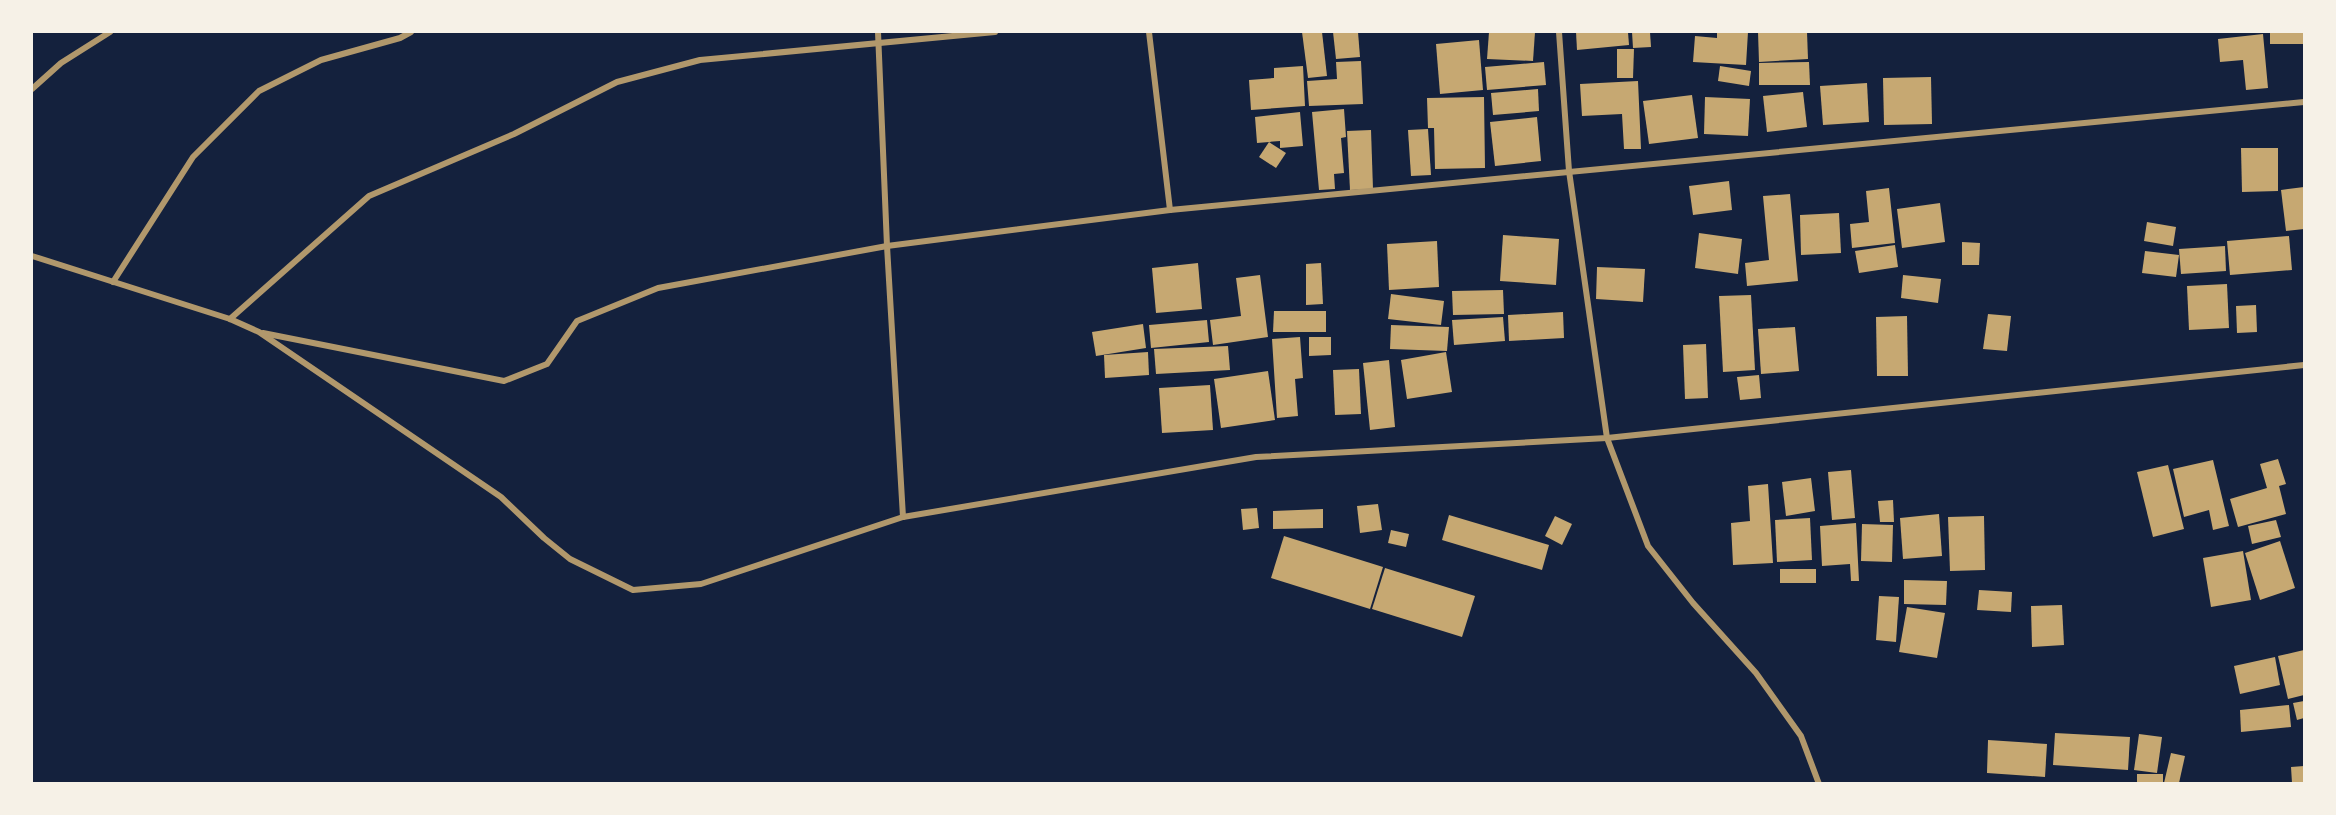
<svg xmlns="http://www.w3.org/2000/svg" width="2336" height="815" font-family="Poppins,sans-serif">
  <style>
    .building { fill: #c6a872 }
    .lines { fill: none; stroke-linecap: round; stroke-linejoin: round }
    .minor { stroke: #b1986c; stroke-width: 6 }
  </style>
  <rect width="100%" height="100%" fill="#14213d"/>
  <!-- building -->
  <g class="building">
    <polygon points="1302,32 1322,32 1327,76 1308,78"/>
    <polygon points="1333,32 1358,32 1360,57 1336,59"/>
    <polygon points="1489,32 1535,32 1533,61 1487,59"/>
    <polygon points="1576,32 1628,32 1629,45 1577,50"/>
    <polygon points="1632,32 1650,32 1651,47 1633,48"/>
    <polygon points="1717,32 1748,32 1746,65 1693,62 1695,36 1717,38"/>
    <polygon points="1758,32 1807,32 1808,59 1759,62"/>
    <rect x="2270" y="32" width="34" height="12"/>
    <polygon points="2263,34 2268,88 2246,90 2243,60 2220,62 2218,39"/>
    <polygon points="1479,40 1483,90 1440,94 1436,44"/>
    <polygon points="1617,49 1634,49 1633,78 1617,78"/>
    <polygon points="1361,61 1363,104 1309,106 1307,81 1337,79 1336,62"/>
    <polygon points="1544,62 1546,85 1487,90 1485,67"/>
    <polygon points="1809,62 1810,85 1759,85 1759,63"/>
    <polygon points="1303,66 1305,106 1251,110 1249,80 1274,78 1274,68"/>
    <polygon points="1720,66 1751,71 1749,86 1718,81"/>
    <polygon points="1931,77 1932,124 1884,125 1883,78"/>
    <polygon points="1638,81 1641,149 1624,149 1622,114 1582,116 1580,84"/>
    <polygon points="1867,83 1869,122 1823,125 1820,86"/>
    <polygon points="1538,89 1539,111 1493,115 1491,93"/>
    <polygon points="1803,92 1807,127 1767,132 1763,96"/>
    <polygon points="1692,95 1698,138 1649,144 1643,101"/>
    <polygon points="1484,97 1485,168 1435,169 1434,128 1428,128 1427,98"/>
    <polygon points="1705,97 1750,99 1748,136 1704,134"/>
    <polygon points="1344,109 1346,137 1341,138 1344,173 1334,174 1335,189 1319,190 1312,112"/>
    <polygon points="1300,112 1303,146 1280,148 1280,141 1257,143 1255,117"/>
    <polygon points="1537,117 1541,161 1495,166 1490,122"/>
    <polygon points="1428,129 1431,175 1411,176 1408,130"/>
    <polygon points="1371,130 1373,189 1350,190 1347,131"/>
    <polygon points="1269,142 1286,153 1276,168 1259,157"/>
    <polygon points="2241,148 2278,148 2278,191 2242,192"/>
    <polygon points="1729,181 1732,210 1693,215 1689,186"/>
    <polygon points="2304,187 2304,229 2286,231 2281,190"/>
    <polygon points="1889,188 1895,243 1852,248 1850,224 1869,222 1866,191"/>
    <polygon points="1790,194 1798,281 1747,286 1745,263 1769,260 1763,196"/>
    <polygon points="1940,203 1945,242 1902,248 1897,209"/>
    <polygon points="1839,213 1841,253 1801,255 1800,215"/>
    <polygon points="2147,222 2176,227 2173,246 2144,241"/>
    <polygon points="1699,233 1742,239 1738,274 1695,268"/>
    <polygon points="1503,235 1559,239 1556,285 1500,281"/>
    <polygon points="2289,236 2292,270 2230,275 2227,241"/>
    <polygon points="1437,241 1439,287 1389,290 1387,244"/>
    <polygon points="1962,242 1980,243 1979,265 1962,265"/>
    <polygon points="1895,245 1898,267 1859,273 1855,251"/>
    <polygon points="2225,246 2226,271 2181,274 2179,249"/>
    <polygon points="2145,251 2179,255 2176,277 2142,273"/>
    <polygon points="1198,263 1202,309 1156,313 1152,268"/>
    <polygon points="1321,263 1323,304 1306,305 1306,264"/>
    <polygon points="1597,267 1645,269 1643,302 1596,299"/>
    <polygon points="1260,275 1268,337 1213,345 1210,320 1241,316 1236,278"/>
    <polygon points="1903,275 1941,279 1938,303 1901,298"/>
    <polygon points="2227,284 2229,328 2189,330 2187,286"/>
    <polygon points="1503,290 1504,314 1453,315 1452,291"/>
    <polygon points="1391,294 1444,301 1441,325 1388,319"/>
    <polygon points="1751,295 1755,370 1723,372 1719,296"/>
    <polygon points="2256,305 2257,332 2237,333 2236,306"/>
    <polygon points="1274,311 1326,311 1326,332 1273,332"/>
    <polygon points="1563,312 1564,338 1509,341 1508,315"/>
    <polygon points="1988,314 2011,316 2007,351 1983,349"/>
    <polygon points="1907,316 1908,376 1877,376 1876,317"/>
    <polygon points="1503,317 1505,341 1454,345 1452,320"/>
    <polygon points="1207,320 1209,342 1151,348 1149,325"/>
    <polygon points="1143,324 1146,348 1096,356 1092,332"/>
    <polygon points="1391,325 1449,327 1447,351 1390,349"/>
    <polygon points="1795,327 1799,371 1761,374 1758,329"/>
    <polygon points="1300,337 1303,378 1295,379 1298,416 1277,418 1272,339"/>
    <polygon points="1309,337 1331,337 1331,355 1309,356"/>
    <polygon points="1706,344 1708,398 1685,399 1683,345"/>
    <polygon points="1228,346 1230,370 1156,374 1154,349"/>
    <polygon points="1148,352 1149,375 1105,378 1104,355"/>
    <polygon points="1446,352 1452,392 1407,399 1401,360"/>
    <polygon points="1389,360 1395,427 1370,430 1363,363"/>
    <polygon points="1359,369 1361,414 1335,415 1333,370"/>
    <polygon points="1268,371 1275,420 1221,428 1214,379"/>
    <polygon points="1759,375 1761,398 1740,400 1737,377"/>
    <polygon points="1210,385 1213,430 1162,433 1159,388"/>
    <polygon points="2278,459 2286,484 2279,486 2286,514 2238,527 2230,499 2267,488 2260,464"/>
    <polygon points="2213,460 2229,526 2213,530 2209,510 2184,517 2173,469"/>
    <polygon points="2168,465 2184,529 2153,537 2137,472"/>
    <polygon points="1851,470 1855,518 1832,520 1828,472"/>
    <polygon points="1811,478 1815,511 1786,516 1782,482"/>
    <polygon points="1768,484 1773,563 1733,565 1731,523 1750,521 1748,486"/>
    <polygon points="1893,500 1894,522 1880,522 1878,501"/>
    <polygon points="1378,504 1382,530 1360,533 1357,506"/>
    <polygon points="1257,508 1259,528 1243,530 1241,509"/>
    <polygon points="1323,509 1323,528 1273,529 1273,511"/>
    <polygon points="1939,514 1942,556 1903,559 1900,518"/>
    <polygon points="1449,515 1549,545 1542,570 1442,540"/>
    <polygon points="1555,516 1572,524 1562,545 1545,536"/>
    <polygon points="1984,516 1985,570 1950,571 1948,517"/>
    <polygon points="1810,518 1812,560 1777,562 1775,520"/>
    <polygon points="2276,520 2281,537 2252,544 2248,526"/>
    <polygon points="1856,523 1859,581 1851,581 1850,564 1822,566 1820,526"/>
    <polygon points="1862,524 1893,525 1892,562 1861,561"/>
    <polygon points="1391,530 1409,534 1406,547 1388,543"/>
    <polygon points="1284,536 1383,567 1370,609 1271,578"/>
    <polygon points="2280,541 2295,588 2260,600 2245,553"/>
    <polygon points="2243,551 2251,600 2211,607 2203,558"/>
    <polygon points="1385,568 1475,596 1462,637 1372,609"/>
    <rect x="1780" y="569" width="36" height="14"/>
    <polygon points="1904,580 1947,581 1946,605 1904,604"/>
    <polygon points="1979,590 2012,592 2011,612 1977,610"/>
    <polygon points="1879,596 1899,597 1896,642 1876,640"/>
    <polygon points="2062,605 2064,645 2032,647 2031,606"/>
    <polygon points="1907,607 1945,613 1937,658 1899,652"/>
    <polygon points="2304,650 2304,695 2288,699 2278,656"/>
    <polygon points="2275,657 2280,685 2240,694 2234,666"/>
    <polygon points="2304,701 2304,718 2297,720 2293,703"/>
    <polygon points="2289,705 2291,727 2241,732 2240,710"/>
    <polygon points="2055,733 2130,737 2128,770 2053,765"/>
    <polygon points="2139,734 2162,737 2157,773 2134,770"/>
    <polygon points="1988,740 2047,744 2045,777 1987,773"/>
    <polygon points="2171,753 2185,756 2179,783 2164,783"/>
    <polygon points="2304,766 2304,783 2292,783 2291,767"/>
    <rect x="2137" y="774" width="26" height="9"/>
  </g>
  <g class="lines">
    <!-- minor -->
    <g class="minor">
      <polyline points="878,32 887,246 903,517"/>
      <polyline points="1149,32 1170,210"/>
      <polyline points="1559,32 1569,171 1607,438 1648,546 1693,603 1756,673 1801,736 1819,784"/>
      <polyline points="32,89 61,63 110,32"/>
      <polyline points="32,256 230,319 259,332 501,497 544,538 570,559 633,590 701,584 903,517 1256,457 1607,438 2304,365"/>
      <polyline points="113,282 193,157 259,91 321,60 400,38 411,32"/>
      <polyline points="230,319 369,196 514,134 617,82 700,60 995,32"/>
      <polyline points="263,333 504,381 547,364 577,321 658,288 887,246 1170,210 2304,102"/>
    </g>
  </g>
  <!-- border -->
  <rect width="2336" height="815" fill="none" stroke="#f6f1e7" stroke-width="66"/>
</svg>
